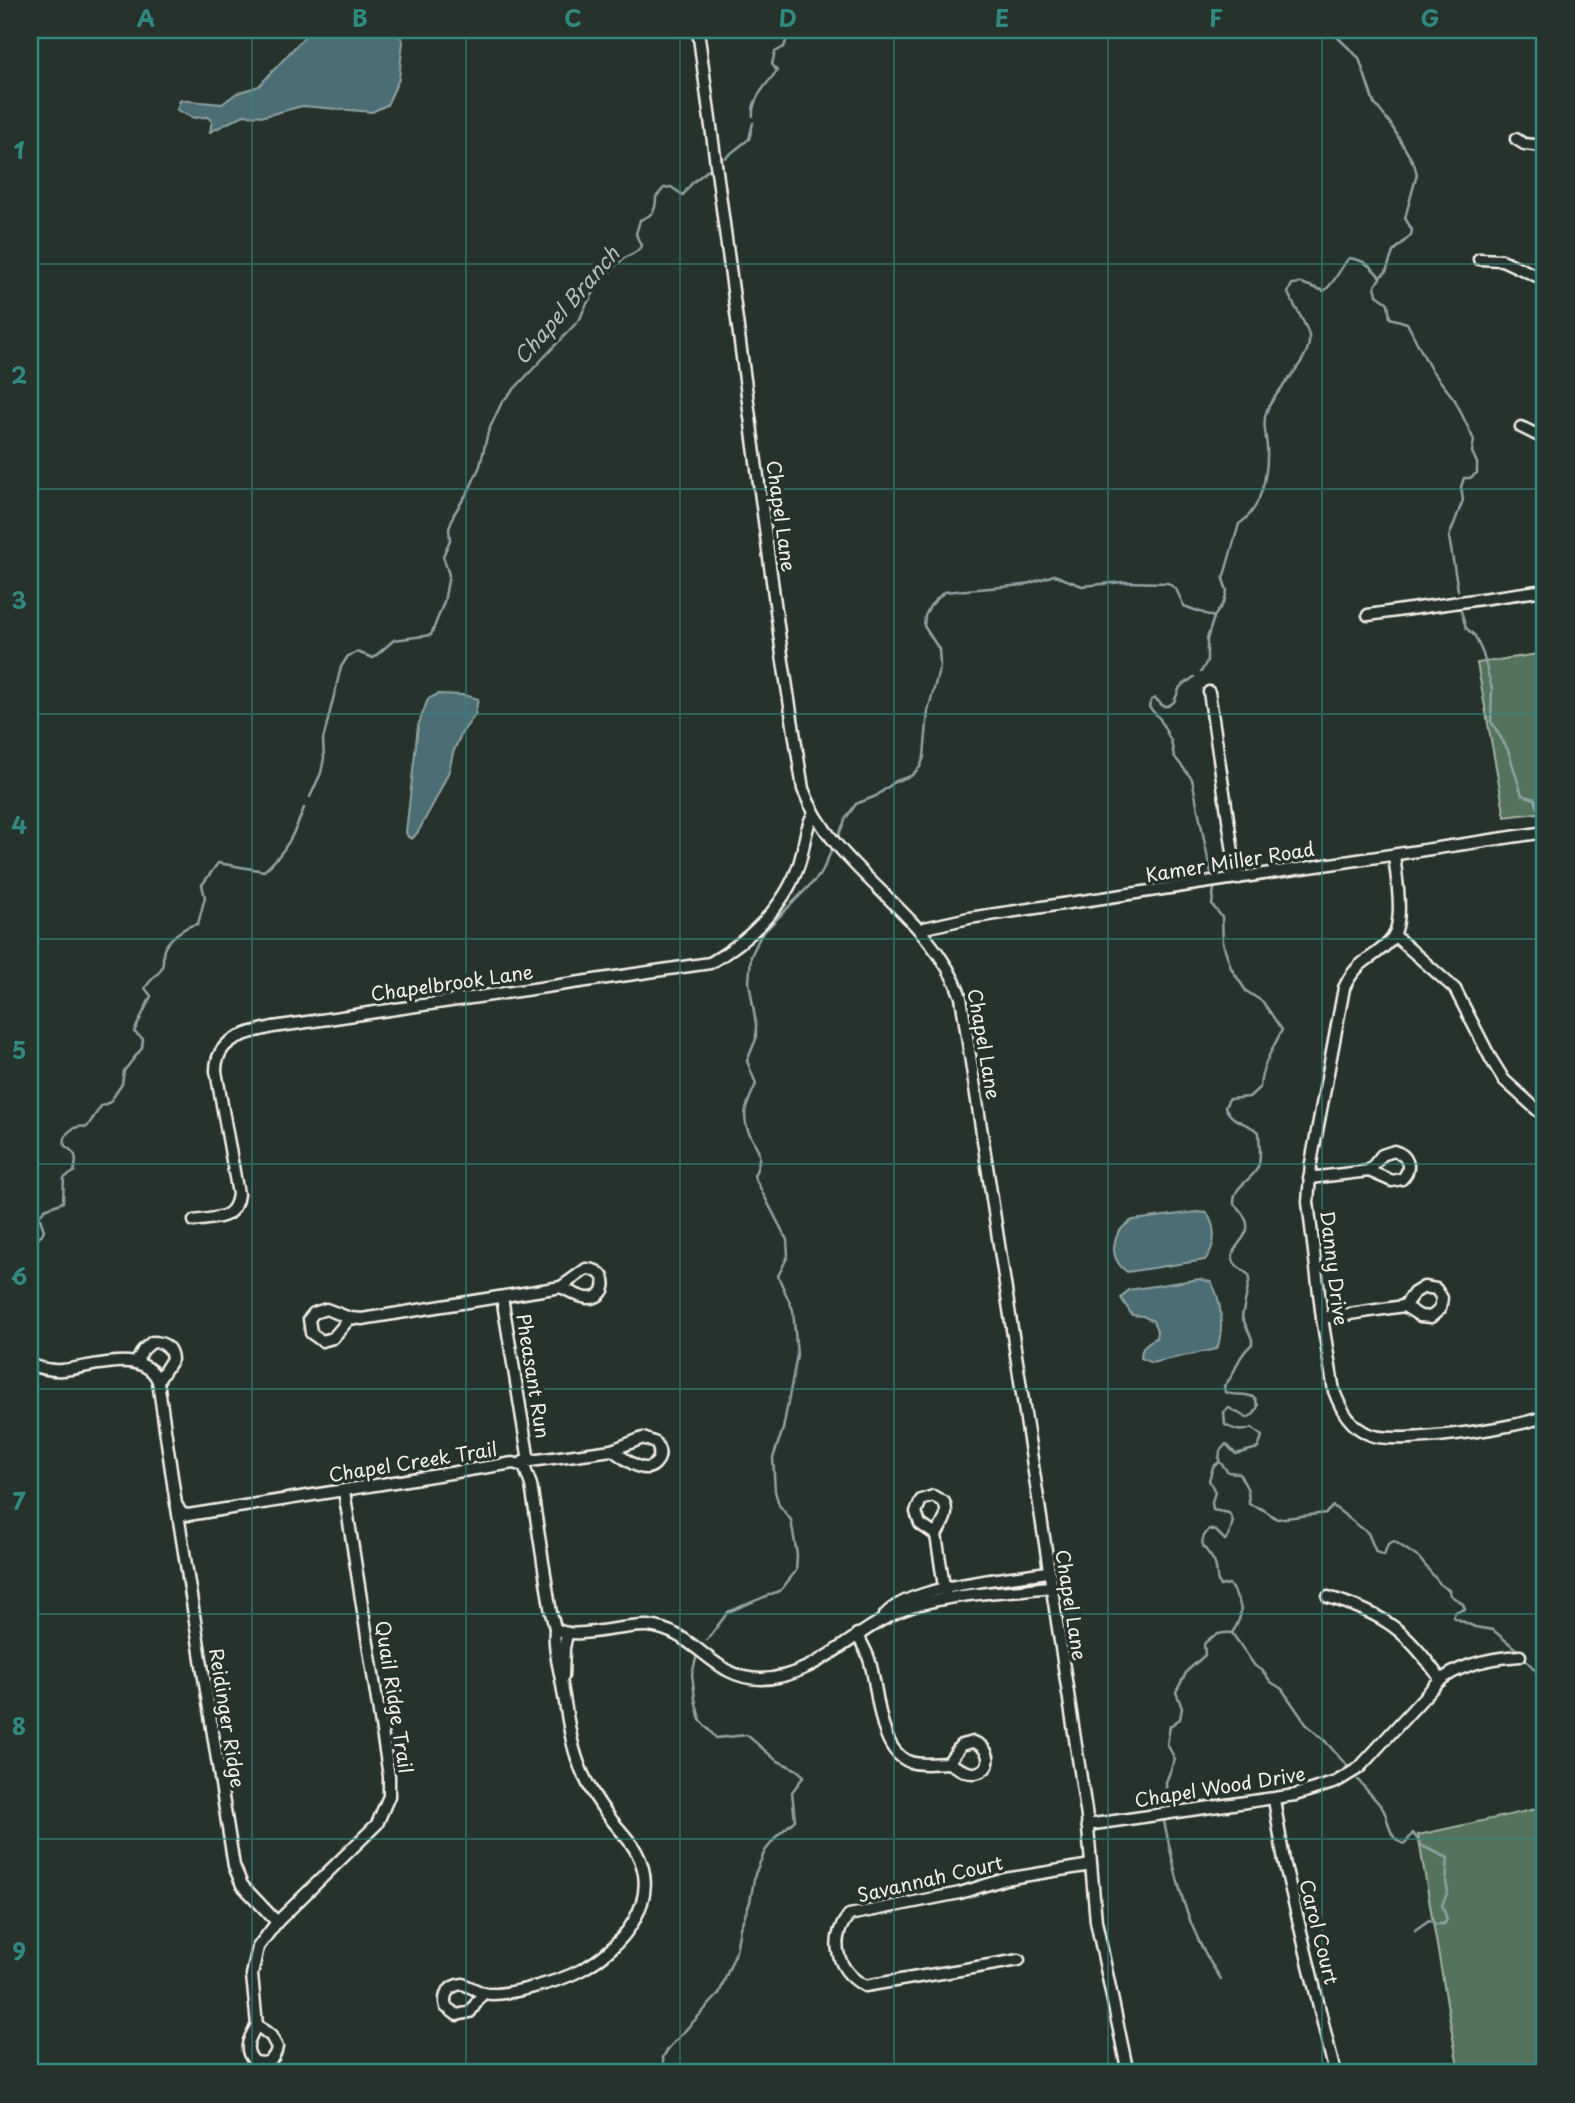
<svg xmlns="http://www.w3.org/2000/svg" width="1575" height="2103" font-family="'Playpen Sans',sans-serif">
  <style>
    .green { fill: #54735c; stroke: #a4b2a2; stroke-width: 2 }
    .water { fill: #4e6d75; stroke: #90a2a3; stroke-width: 2 }
    .lines { fill: none; stroke-linecap: round; stroke-linejoin: round }
    .stream { stroke: #90a2a3; stroke-width: 2.5 }
    .minor-casing { stroke: #f4f1e8; stroke-width: 15 }
    .minor { stroke: #26332d; stroke-width: 10 }
    .grid { fill: none; stroke: #318880; stroke-width: 2; stroke-opacity: 0.55 }
    .labels { text-anchor: middle; stroke-width: 7; stroke-linejoin: round; paint-order: stroke }
    .street-label { font-size: 19px; fill: #f4f1e8; stroke: #26332d }
    .water-label { font-size: 21px; font-style: italic; fill: #b2bcba; stroke: #26332d }
    .neatline { fill: none; stroke: #318880; stroke-width: 2.5 }
    .grid-label { font-size: 23px; text-anchor: middle; font-weight: bold; fill: #318880 }
  </style>
  <rect width="100%" height="100%" fill="#26332d"/>
  <filter id="ink" filterUnits="userSpaceOnUse"><feTurbulence type="fractalNoise" baseFrequency=".0143" numOctaves="2"/><feDisplacementMap in="SourceGraphic" scale="14" xChannelSelector="R" yChannelSelector="G"/><feConvolveMatrix kernelMatrix="1 2 1 2 8 2 1 2 1" color-interpolation-filters="sRGB"/></filter>
  <g filter="url(#ink)">
    <!-- green -->
    <g class="green">
      <polygon points="1545,653 1545,812 1505,817 1477,663"/>
      <polygon points="1545,1807 1545,2073 1459,2073 1418,1835"/>
    </g>
    <!-- water -->
    <g class="water">
      <polygon points="333,30 397,30 403,41 399,79 387,105 372,112 302,106 265,116 244,115 210,132 212,121 207,117 194,118 177,110 180,100 222,104 237,93 259,86 307,34"/>
      <polygon points="438,694 464,695 478,699 475,715 461,734 453,753 449,771 438,795 418,832 412,839 408,837 406,832 418,726 428,699"/>
      <path d="M1196,1212l11,1c10,16 9,33 -2,47l-78,12c-20,-15 -16,-40 6,-52z"/>
      <path d="M1200,1279l11,3c11,17 13,48 6,67l-66,14 -10,-5c0,-11 5,-15 15,-20l1,-7 -4,-10 -10,-5 -11,-1 -11,-17 7,-8z"/>
    </g>
    <g class="lines">
      <!-- stream -->
      <g class="stream">
        <path d="M753,116c-2,-17 14,-32 24,-45l-5,-7 3,-12 9,-5 3,-9 -5,-8"/>
        <polyline points="725,158 749,139 753,123"/>
        <polyline points="1380,278 1375,286 1377,295 1388,303 1390,318 1407,323 1430,368 1455,400 1474,440 1472,452 1477,463 1477,473 1470,478 1464,478 1461,487 1463,500 1449,537 1458,590"/>
        <polyline points="1461,611 1466,628 1475,636 1483,654 1492,689 1491,721 1508,750 1522,795 1535,799 1543,824"/>
        <path d="M1201,672l6,-11v-22l7,-22 10,-15 3,-11 -4,-12 16,-55c23,-15 29,-50 28,-77 -1,-13 -5,-25 0,-37 9,-22 45,-49 42,-74 -1,-10 -16,-31 -21,-43l4,-9 9,-1 23,8c12,-9 15,-22 25,-33 15,2 22,8 31,19l6,-5 7,-20 18,-17 1,-5 -7,-12 12,-44 -3,-10 -24,-41 -16,-20 -15,-45 -29,-28"/>
        <polyline points="1194,677 1180,687 1174,702 1168,706 1163,706 1155,698 1151,700 1149,707 1160,719 1171,741 1174,756 1192,779 1212,879"/>
        <path d="M310,797l11,-24 3,-15 -1,-18 18,-73 7,-11 9,-4 16,6 21,-18 37,-5 13,-33 5,-27 -6,-19 7,-16 -1,-11 5,-15 15,-24 11,-24 8,-34 14,-30 78,-83c6,-18 27,-48 43,-60 7,-5 14,-5 18,-13l-5,-12 4,-14c13,-5 16,-9 16,-23l8,-9 7,-1 12,8 9,-12 21,-17"/>
        <polyline points="836,841 846,818 856,804 876,796 896,781 911,776 920,767 924,757 928,711 940,666 939,649 924,626 925,616 930,606 944,592 1024,585 1054,575 1082,586 1123,582 1168,583 1176,589 1184,606 1214,617"/>
        <path d="M1214,888l-2,17 10,12 1,26 8,25 15,23 17,11 19,28c-9,18 -21,37 -22,57l-11,10 -20,2 -4,8c7,16 21,15 34,25 0,11 3,25 -1,35 -7,15 -25,18 -24,37 34,32 -9,38 0,58 3,6 12,9 16,15l-8,40 10,22v5c-18,16 -14,28 -28,42l1,6c10,5 19,0 30,6l3,8 -4,8 -7,4 -18,-10 -5,4 1,13c10,5 17,8 27,3l10,8 -4,12 -22,6 -10,-10 -6,7 -1,10 9,11 11,1 9,17 1,14 15,6 13,9 49,-6 7,-7 35,27 8,19 8,3 4,-11 6,-3 25,17 22,27 8,5 1,5 13,9 2,5 -10,3 -2,5 22,10 18,3 23,19"/>
        <path d="M30,1244l11,-8 3,-6 -5,-14 6,-7 18,-7 1,-24 10,-6c3,-13 4,-18 -9,-26 -3,-14 10,-21 22,-19l14,-21 9,-4 12,-18 2,-13 18,-23 1,-9 -9,-7 17,-36 -6,-8c5,-8 10,-11 15,-17 4,-6 3,-10 3,-16 0,-14 23,-30 35,-31l7,-27 -3,-12 16,-22 46,8c22,-19 30,-37 40,-63"/>
        <path d="M1219,1462l-6,5 -4,13 6,12 -3,10 1,8 16,3 4,8 -4,15 -4,4 -9,-9 -7,-2c-15,18 -1,18 6,35 3,8 0,14 5,22l9,-2c13,20 17,28 3,49"/>
        <polyline points="1232,1633 1255,1666 1262,1670 1271,1682 1282,1689 1306,1724 1326,1742 1348,1767"/>
        <path d="M707,1640l21,-28 53,-22 15,-19 1,-16 -6,-35 -12,-15 -4,-14 -2,-33 10,-29 14,-74 -4,-45 -15,-34 10,-20 -1,-16 -33,-64c15,-32 -7,-31 -9,-59 0,-11 7,-24 11,-33l-9,-23 9,-22v-15l-7,-42 2,-26 10,-21 60,-61 12,-27"/>
        <polyline points="1526,1660 1545,1681"/>
        <path d="M1358,1780c6,8 23,24 26,31 6,12 4,28 21,33l8,-11 9,13 26,12 -2,25 2,8 -6,14 5,14 -3,5h-8l-7,-4 -14,10"/>
        <path d="M1166,1806v-24l9,-23 -8,-15 3,-18 10,-7 2,-11 -6,-16 11,-21 18,-16 -1,-11c8,-9 16,-12 28,-11"/>
        <path d="M1164,1821c12,58 22,108 57,158"/>
        <polyline points="664,2073 663,2057 668,2049 719,1994 736,1951 740,1928 750,1902 755,1874 765,1851 777,1836 795,1820 792,1792 804,1776 797,1770 776,1760 747,1735 716,1738 700,1720 695,1699 692,1674 697,1655"/>
      </g>
      <!-- minor casing -->
      <g class="minor-casing">
        <g id="minor">
          <path d="M698,30l84,625 21,134c32,84 128,123 158,208l126,820 9,104 32,152"/>
          <polyline points="1516,139 1524,144 1545,146"/>
          <polyline points="1479,259 1502,260 1545,280"/>
          <polyline points="1521,427 1545,439"/>
          <polyline points="1368,615 1545,590"/>
          <polyline points="1209,692 1237,879"/>
          <path d="M1394,855c2,21 12,69 -4,86 -18,20 -32,17 -46,47l-33,175 -3,39 14,116 12,73c7,19 17,37 37,44 25,10 149,-7 174,-19"/>
          <polyline points="920,929 969,918 1545,832"/>
          <polyline points="1394,935 1455,989 1491,1059 1504,1080 1545,1117"/>
          <path d="M1394,1151c14,4 19,17 8,28l-10,2 -23,-10 13,-16z"/>
          <polyline points="1309,1178 1369,1171"/>
          <path d="M194,1221c22,-4 41,0 44,-27l-22,-123c0,-33 30,-38 57,-44l437,-64c38,-22 75,-56 89,-99 6,-17 5,-35 15,-51"/>
          <path d="M586,1269c26,0 23,31 1,29 -9,-1 -18,-7 -26,-11z"/>
          <polygon points="1424,1287 1436,1289 1442,1298 1440,1309 1431,1317 1420,1316 1404,1306 1414,1293"/>
          <polyline points="502,1297 529,1461"/>
          <polygon points="326,1309 350,1318 333,1338 322,1341 311,1333 309,1319 314,1313"/>
          <polyline points="350,1318 362,1319 561,1287"/>
          <polyline points="1322,1318 1404,1306"/>
          <path d="M136,1363l7,-13 9,-8c12,0 19,5 20,17l-14,22"/>
          <path d="M30,1365c10,3 21,6 32,5 28,-2 83,-23 96,11l18,123 6,10 6,1 325,-52 11,3 7,19 20,128 4,15c16,14 68,-4 93,-2 49,5 64,53 113,53 55,-1 93,-50 142,-69 43,-17 100,-17 147,-23"/>
          <path d="M643,1438l13,5c3,6 5,11 2,17 -12,20 -34,-3 -46,-10z"/>
          <polyline points="523,1462 612,1450"/>
          <path d="M933,1496l11,6c6,14 -2,21 -8,33l-16,-11 -4,-12 5,-12z"/>
          <polyline points="177,1508 234,1866 242,1885 277,1922"/>
          <polyline points="936,1535 945,1593"/>
          <path d="M1328,1597c57,17 79,34 113,83"/>
          <path d="M885,1615c23,-29 124,-37 163,-43"/>
          <path d="M857,1634c4,8 9,16 12,25 10,29 8,91 41,103 13,4 26,1 38,1"/>
          <polyline points="563,1676 564,1648 567,1634"/>
          <path d="M973,1742c18,5 22,28 2,31 -9,1 -18,-6 -27,-10l13,-18z"/>
          <polyline points="1274,1799 1284,1861 1335,2073"/>
          <path d="M1087,1825l208,-30 41,-13 23,-14 78,-85c22,-19 54,-25 83,-27"/>
          <path d="M1019,1960l-154,26c-28,-15 -37,-46 -16,-71l111,-22 45,-14 86,-14"/>
          <path d="M463,1984l20,9 -13,19 -13,3 -11,-8c-4,-13 4,-22 17,-23z"/>
          <path d="M483,1993c20,5 78,-12 98,-23 40,-21 81,-69 56,-117 -7,-14 -20,-25 -29,-38 -10,-12 -18,-26 -25,-41 -12,-26 -15,-55 -20,-83 -3,-21 -10,-41 -8,-63"/>
          <polyline points="257,2025 252,1975 258,1947 277,1922 377,1824 389,1796 389,1776 344,1491"/>
          <path d="M257,2025l14,11 6,11c-2,13 -11,19 -23,14 -12,-12 -4,-24 3,-36z"/>
        </g>
      </g>
      <!-- minor -->
      <use href="#minor" class="minor"/>
    </g>
  </g>
  <!-- grid -->
  <path class="grid" d="M252,30v2043M466,30v2043M680,30v2043M894,30v2043M1108,30v2043M1322,30v2043M30,264h1515M30,489h1515M30,714h1515M30,939h1515M30,1164h1515M30,1389h1515M30,1614h1515M30,1839h1515"/>
  <g class="labels">
    <!-- street labels -->
    <g class="street-label">
      <text transform="translate(781 516) rotate(82)" y="7">Chapel Lane</text>
      <text transform="translate(1230 862) rotate(-9)" y="7">Kamer Miller Road</text>
      <text transform="translate(452 983) rotate(-8)" y="7">Chapelbrook Lane</text>
      <text transform="translate(984 1044) rotate(80)" y="7">Chapel Lane</text>
      <text transform="translate(1334 1268) rotate(83)" y="7">Danny Drive</text>
      <text transform="translate(533 1376) rotate(81)" y="7">Pheasant Run</text>
      <text transform="translate(413 1462) rotate(-9)" y="7">Chapel Creek Trail</text>
      <text transform="translate(1071 1605) rotate(81)" y="7">Chapel Lane</text>
      <text transform="translate(394 1697) rotate(81)" y="7">Quail Ridge Trail</text>
      <text transform="translate(227 1718) rotate(81)" y="7">Reidinger Ridge</text>
      <text transform="translate(1220 1787) rotate(-9)" y="7">Chapel Wood Drive</text>
      <text transform="translate(930 1879) rotate(-13)" y="7">Savannah Court</text>
      <text transform="translate(1319 1932) rotate(76)" y="7">Carol Court</text>
    </g>
    <!-- water labels -->
    <g class="water-label">
      <text transform="translate(567 306) rotate(-49)" y="7">Chapel Branch</text>
    </g>
  </g>
  <!-- margin -->
  <rect width="1575" height="2103" fill="none" stroke="#26332d" stroke-width="77"/>
  <rect x="38" y="38" width="1498" height="2026" class="neatline"/>
  <g class="grid-label">
    <text x="146" y="27">A</text>
    <text x="360" y="27">B</text>
    <text x="573" y="27">C</text>
    <text x="788" y="27">D</text>
    <text x="1002" y="27">E</text>
    <text x="1216" y="27">F</text>
    <text x="1430" y="27">G</text>
    <text x="19" y="159">1</text>
    <text x="19" y="384">2</text>
    <text x="19" y="609">3</text>
    <text x="19" y="834">4</text>
    <text x="19" y="1059">5</text>
    <text x="19" y="1285">6</text>
    <text x="19" y="1510">7</text>
    <text x="19" y="1735">8</text>
    <text x="19" y="1960">9</text>
  </g>
</svg>
